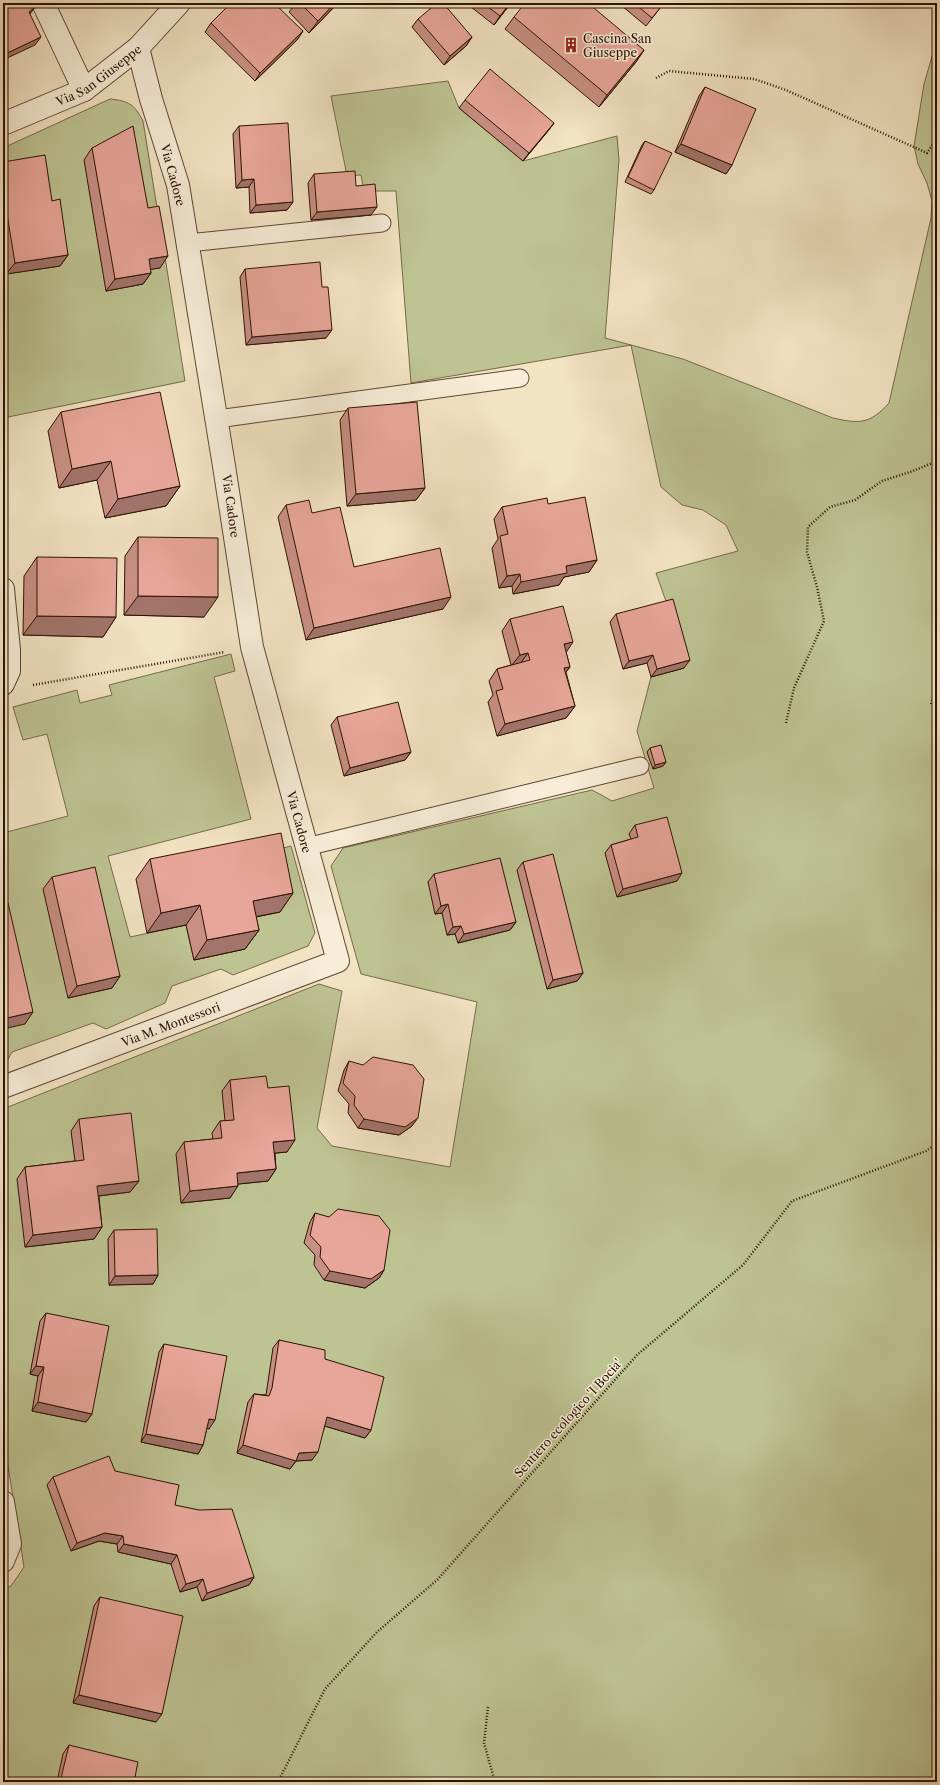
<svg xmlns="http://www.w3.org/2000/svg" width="940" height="1785" viewBox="0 0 940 1785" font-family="'Libre Caslon Text',serif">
<rect width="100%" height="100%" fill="#f2e3c3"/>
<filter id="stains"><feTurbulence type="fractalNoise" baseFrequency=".005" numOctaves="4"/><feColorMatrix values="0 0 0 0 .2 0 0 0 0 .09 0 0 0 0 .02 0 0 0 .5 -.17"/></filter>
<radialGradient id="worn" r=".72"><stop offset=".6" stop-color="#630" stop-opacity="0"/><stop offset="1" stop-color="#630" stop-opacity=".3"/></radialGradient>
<!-- green -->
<g fill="#bec392" stroke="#766a4a">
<path d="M937,39V1782H3V1590L11,1586L24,1567L3,1434V1109L319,984L342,991L317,1128L332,1146L450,1167L477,1002L361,974L331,866L343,848L592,790L612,801L654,788L637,731L651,677L684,668L668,607L656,573L738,551L726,525L703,510L682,505L661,487L631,345L411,383L396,191H364L361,175L347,176L331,96L448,81L459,108L523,161L617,136L619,160L605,338L683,359L833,418C860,424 870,424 889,403L931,218L932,201L927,183L918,164L914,146L924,84Z"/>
<path d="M110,99C129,101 134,104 143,121L185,381L3,418V148Z"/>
<polygon points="231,654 235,671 214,677 251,819 108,856 130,937 186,925 194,960 245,949 267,852 291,846 315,933 308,946 233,975 221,969 172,986 165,1003 106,1029 93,1023 12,1052 3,1068 3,833 68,816 47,734 23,740 13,707 77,690 80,703 112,695 109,685"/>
</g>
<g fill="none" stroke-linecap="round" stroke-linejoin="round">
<defs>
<g id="service">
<polyline points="188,243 382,223"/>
<polyline points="217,419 520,378"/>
<polyline points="306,847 640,766"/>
</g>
<g id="minor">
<polyline points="43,3 84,90"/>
<path id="s1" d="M3,124L84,90L138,48L179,3"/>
<polyline points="3,589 9,650 9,671 3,684"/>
<path id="s2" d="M3,1087L338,961L252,647L224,466L178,185L151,99L138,48"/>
<polyline points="3,1502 10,1544 3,1561"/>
</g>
</defs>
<!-- service casing -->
<use href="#service" stroke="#5e4632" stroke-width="19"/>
<!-- minor casing -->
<use href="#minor" stroke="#5e4632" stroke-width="24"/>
<!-- path -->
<g stroke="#2d1201" stroke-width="2.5" stroke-dasharray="1 2" stroke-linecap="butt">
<polyline points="656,78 669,71 754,79 786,90 927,153 935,141 937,114"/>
<polyline points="33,685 225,652"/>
<polyline points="931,704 937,686"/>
<polyline points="786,723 794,688 824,621 817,587 807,552 808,527 830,507 855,500 882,481 913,471 937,461"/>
<polyline points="488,1707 484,1743 495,1782"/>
<polyline points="278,1782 325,1689 377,1632 437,1580 637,1355 743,1265 792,1201 926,1151 937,1143"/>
</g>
<!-- service -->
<use href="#service" stroke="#f7edd8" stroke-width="17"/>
<!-- minor -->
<use href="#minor" stroke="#f7edd8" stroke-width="22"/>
</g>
<!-- wall -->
<g fill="#c88f84" stroke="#2d1201">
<polygon points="296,3 338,3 309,33 289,12"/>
<polygon points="466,3 511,3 494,25"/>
<polygon points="624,3 664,3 646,26 622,6"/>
<polygon points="514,17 644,50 636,62 599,107 505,29"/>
<polygon points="418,19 472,37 466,46 444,65 412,27"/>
<polygon points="211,23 303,31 297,40 255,81 205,32"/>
<polygon points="705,87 732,165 726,174 675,152 699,96"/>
<polygon points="465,100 554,123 548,131 523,161 459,108"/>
<polygon points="239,126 293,202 287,210 250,213 249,187 236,188 233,134"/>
<polygon points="645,141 654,190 651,194 625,182 642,145"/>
<polygon points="92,148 148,208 160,268 150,269 151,273 143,284 106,291 84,160"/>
<polygon points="3,162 52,201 68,255 60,266 6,274 3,252"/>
<polygon points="314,174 356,186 371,215 311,220 308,183"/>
<polygon points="245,269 326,338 246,345 240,277"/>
<polygon points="348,408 425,488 416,500 347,506 340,420"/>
<polygon points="61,412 180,486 166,506 105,518 97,480 59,488 48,431"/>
<polygon points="548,504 597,560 589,572 564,577 559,585 513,594 512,586 499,588 492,548 498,539 494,519 502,507"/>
<polygon points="286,505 312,513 354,567 443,609 306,640 278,517"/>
<polygon points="138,537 204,617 124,615 125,556"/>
<polygon points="37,557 116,617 103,637 23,635 24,576"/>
<polygon points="616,614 684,668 651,677 647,663 623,669 610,622"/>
<polygon points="510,619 566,652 570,667 566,672 575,706 566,718 497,736 488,702 493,695 489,681 497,669 511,665 502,631"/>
<polygon points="337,717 411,752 405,760 344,776 331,725"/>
<polygon points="650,748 666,762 663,766 653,769 647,752"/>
<polygon points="635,825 677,881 617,897 605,853 611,845 631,839 629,834"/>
<polygon points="150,859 293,893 280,912 256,917 259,930 245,949 194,960 186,925 147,933 136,879"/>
<polygon points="523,862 583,973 577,981 547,989 517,870"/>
<polygon points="434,874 516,922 510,930 458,943 455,934 447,935 442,913 435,914 428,882"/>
<polygon points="52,877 120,976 112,988 68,998 43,889"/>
<polygon points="349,1061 412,1126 399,1135 358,1128 348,1113 349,1104 338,1091 344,1070"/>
<polygon points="230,1080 268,1088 287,1152 275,1153 276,1169 268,1181 238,1184 230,1198 181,1203 176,1154 184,1142 213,1139 212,1133 220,1121 225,1121 222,1091"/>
<polygon points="79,1119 139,1181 130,1192 99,1196 102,1227 94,1239 25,1247 17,1179 25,1167 75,1161 71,1131"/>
<polygon points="315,1213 384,1270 379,1278 365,1288 324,1280 314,1265 315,1255 304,1243 310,1222"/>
<polygon points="114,1230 158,1275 153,1284 109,1285 108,1239"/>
<polygon points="46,1313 92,1414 86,1422 32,1411 38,1376 30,1374 40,1321"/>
<polygon points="279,1340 325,1359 371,1430 365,1438 325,1426 312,1460 296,1461 290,1469 237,1453 248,1402 254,1394 266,1395 273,1348"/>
<polygon points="164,1344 209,1429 207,1428 203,1445 198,1454 141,1442 159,1352"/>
<polygon points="115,1471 175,1505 254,1577 249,1585 202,1601 197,1587 180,1592 171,1564 118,1552 117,1544 99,1541 71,1551 47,1485 53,1477"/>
<polygon points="100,1597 156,1722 73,1703 94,1606"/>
<polygon points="69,1745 134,1782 57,1782 63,1754"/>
</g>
<!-- shaded-wall -->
<g fill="#a2746c" stroke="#2d1201">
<polygon points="335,3 338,3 309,33 318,21"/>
<polygon points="510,3 511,3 494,25 500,16"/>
<polygon points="36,6 30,14 23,20 29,12"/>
<polygon points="303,31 297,40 255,81 260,73"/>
<polygon points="41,37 35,45 3,60 3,55"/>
<polygon points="472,37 466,46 444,65 450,56"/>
<polygon points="644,50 636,62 599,107 607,95"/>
<polygon points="554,123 548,131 523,161 529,153"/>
<polygon points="681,144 732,165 726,174 675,152"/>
<polygon points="254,179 249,187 236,188 242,180"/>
<polygon points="293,202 287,210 250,213 256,205"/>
<polygon points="377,207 371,215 311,220 317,212"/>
<polygon points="7,214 3,221 3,215"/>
<polygon points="68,255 60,266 6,274 15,263"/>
<polygon points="168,256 160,268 140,271 149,259"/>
<polygon points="151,273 143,284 106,291 115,279"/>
<polygon points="332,330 326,338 246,345 252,337"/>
<polygon points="111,461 97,480 59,488 72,469"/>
<polygon points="180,486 166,506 105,518 118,499"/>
<polygon points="425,488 416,500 347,506 356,494"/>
<polygon points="597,560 589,572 564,577 559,585 513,594 521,582 566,566"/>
<polygon points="520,574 512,586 499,588 507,576"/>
<polygon points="138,596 218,597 204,617 124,615"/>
<polygon points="451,597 443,609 306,640 314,628"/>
<polygon points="37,616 116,617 103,637 23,635"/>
<polygon points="573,642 565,654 564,644"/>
<polygon points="528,653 520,664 511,666 520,655"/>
<polygon points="653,655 647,663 623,669 629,661"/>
<polygon points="690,660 684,668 651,677 657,669"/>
<polygon points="570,667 561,678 564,668"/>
<polygon points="575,706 566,718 497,736 505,724"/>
<polygon points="411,752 405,760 344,776 350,768"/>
<polygon points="666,762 663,766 653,769 655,765"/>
<polygon points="682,873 677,881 617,897 623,889"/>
<polygon points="293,893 280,912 239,920 253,901"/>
<polygon points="448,904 442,913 435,914 441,906"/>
<polygon points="200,905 186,925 147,933 161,913"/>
<polygon points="516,922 510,930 458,943 464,934"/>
<polygon points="461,926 455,934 447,935 453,927"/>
<polygon points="259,930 245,949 194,960 207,940"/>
<polygon points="583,973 577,981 547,989 553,980"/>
<polygon points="120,976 112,988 68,998 77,986"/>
<polygon points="33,1012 25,1024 3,1029 3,1019"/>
<polygon points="418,1118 412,1126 399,1135 358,1128 364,1119"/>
<polygon points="295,1140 287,1152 265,1154 273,1142"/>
<polygon points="276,1169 268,1181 229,1185 237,1173"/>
<polygon points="139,1181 130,1192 89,1197 97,1186"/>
<polygon points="238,1186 230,1198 181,1203 190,1191"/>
<polygon points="102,1227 94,1239 25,1247 33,1235"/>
<polygon points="384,1270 379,1278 365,1288 324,1280 330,1271"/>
<polygon points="158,1275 153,1284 109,1285 115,1276"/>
<polygon points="36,1366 44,1367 38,1376 30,1374"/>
<polygon points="38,1402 92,1414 86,1422 32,1411"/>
<polygon points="327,1417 371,1430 365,1438 321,1425"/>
<polygon points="209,1419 215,1420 209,1429 203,1427"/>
<polygon points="146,1434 203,1445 198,1454 141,1442"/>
<polygon points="243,1445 299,1453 318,1452 312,1460 295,1461 296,1461 290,1469 237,1453"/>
<polygon points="105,1533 123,1536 117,1544 99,1541 71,1551 77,1543"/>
<polygon points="124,1544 177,1555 171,1564 118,1552"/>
<polygon points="254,1577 249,1585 202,1601 207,1593"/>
<polygon points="203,1579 197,1587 180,1592 186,1584"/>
<polygon points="79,1695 162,1714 156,1722 73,1703"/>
</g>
<!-- building -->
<g fill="#e8a69a" stroke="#2d1201">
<polygon points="3,3 35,3 36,6 29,12 41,37 3,55"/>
<polygon points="231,3 274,3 303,31 260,73 211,23"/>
<polygon points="300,3 335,3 318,21"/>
<polygon points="437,3 443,3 472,37 450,56 418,19"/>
<polygon points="483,3 510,3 500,16"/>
<polygon points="525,3 588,3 644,50 607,95 514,17"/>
<polygon points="634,3 664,3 652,18"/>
<polygon points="490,69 554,123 529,153 465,100"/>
<polygon points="705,87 756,109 732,165 681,144"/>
<polygon points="288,123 293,202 256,205 254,179 242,180 239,126"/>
<polygon points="133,126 148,208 159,206 168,256 149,259 151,273 115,279 92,148"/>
<polygon points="645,141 672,153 654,190 628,177"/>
<polygon points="45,155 52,201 60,199 68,255 15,263 7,214 3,215 3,162"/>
<polygon points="355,171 356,186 375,184 377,207 317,212 314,174"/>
<polygon points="320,262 322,287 328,287 332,330 252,337 245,269"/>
<polygon points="160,392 180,486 118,499 111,461 72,469 61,412"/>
<polygon points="417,402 425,488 356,494 348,408"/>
<polygon points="585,497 597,560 566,566 567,573 521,582 520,574 507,576 500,536 508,534 502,507 547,498 548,504"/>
<polygon points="309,500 312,513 340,507 354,567 440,548 451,597 314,628 286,505"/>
<polygon points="138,537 218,538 218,597 138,596"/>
<polygon points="37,557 117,558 116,617 37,616"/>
<polygon points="673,599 690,660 657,669 653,655 629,661 616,614"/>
<polygon points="563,606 573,642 564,644 570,667 564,668 575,706 505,724 496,691 503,689 497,669 530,660 528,653 520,655 510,619"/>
<polygon points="398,702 411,752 350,768 337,717"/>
<polygon points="661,745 666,762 655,765 650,748"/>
<polygon points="667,817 682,873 623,889 611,845 638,837 635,825"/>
<polygon points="281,833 293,893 253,901 259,930 207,940 200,905 161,913 150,859"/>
<polygon points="553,854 583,973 553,980 523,862"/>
<polygon points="500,858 516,922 464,934 461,926 453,927 448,904 441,906 434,874"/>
<polygon points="95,867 120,976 77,986 52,877"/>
<polygon points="8,903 33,1012 3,1019 3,904"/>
<polygon points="373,1057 413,1065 424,1079 418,1118 405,1127 364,1119 354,1105 355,1096 343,1083 349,1061 363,1065"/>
<polygon points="266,1076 268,1088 289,1086 295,1140 273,1142 276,1169 237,1173 238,1186 190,1191 184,1142 222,1138 220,1121 234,1120 230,1080"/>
<polygon points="131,1113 139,1181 97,1186 102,1227 33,1235 25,1167 84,1160 79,1119"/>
<polygon points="338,1209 379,1216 390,1230 384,1270 371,1279 330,1271 320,1257 321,1247 310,1235 315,1213 329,1217"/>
<polygon points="157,1229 158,1275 115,1276 114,1230"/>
<polygon points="46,1313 109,1326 92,1414 38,1402 44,1367 36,1366"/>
<polygon points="279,1340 325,1350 325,1359 384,1377 371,1430 327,1417 318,1452 299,1453 296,1461 243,1445 254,1394 269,1396 272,1388"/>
<polygon points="164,1344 227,1356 215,1420 209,1419 203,1445 146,1434"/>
<polygon points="109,1456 115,1471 179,1485 175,1505 199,1510 232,1509 254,1577 207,1593 203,1579 186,1584 177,1555 124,1544 123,1536 105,1533 77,1543 53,1477"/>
<polygon points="100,1597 183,1616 162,1714 79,1695"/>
<polygon points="69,1745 138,1762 134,1782 60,1782"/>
</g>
<!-- icons -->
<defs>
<symbol id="building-bare" viewBox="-9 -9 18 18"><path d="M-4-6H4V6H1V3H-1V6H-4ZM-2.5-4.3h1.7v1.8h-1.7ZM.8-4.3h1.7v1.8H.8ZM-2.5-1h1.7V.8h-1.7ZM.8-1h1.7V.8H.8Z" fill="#8f2418" stroke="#f7edd8" stroke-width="2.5" paint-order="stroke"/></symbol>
</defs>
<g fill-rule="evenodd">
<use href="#building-bare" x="560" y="34" width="22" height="22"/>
</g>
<g text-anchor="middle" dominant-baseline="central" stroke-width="3" stroke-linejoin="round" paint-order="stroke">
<!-- poi labels -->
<g font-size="12" fill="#2d1201" stroke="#f7edd8" text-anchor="start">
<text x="583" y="38">Cascina San<tspan x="583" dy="14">Giuseppe</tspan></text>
</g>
<!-- street labels -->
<g font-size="12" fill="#2d1201" stroke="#f7edd8">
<text stroke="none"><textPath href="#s1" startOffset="108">Via San Giuseppe</textPath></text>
<text transform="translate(173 175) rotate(75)">Via Cadore</text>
<text transform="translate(231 506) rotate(82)">Via Cadore</text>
<text transform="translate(299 822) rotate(75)">Via Cadore</text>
<text stroke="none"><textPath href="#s2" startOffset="179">Via M. Montessori</textPath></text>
<text transform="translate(568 1418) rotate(-48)">Sentiero ecologico 'I Bocia'</text>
</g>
</g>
<!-- margin -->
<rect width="940" height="1785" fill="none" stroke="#f2e3c3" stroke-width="16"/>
<rect x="4" y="4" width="932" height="1777" fill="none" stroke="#2d1201" stroke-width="2"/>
<rect x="8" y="8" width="924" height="1769" fill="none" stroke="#2d1201"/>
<rect width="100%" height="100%" filter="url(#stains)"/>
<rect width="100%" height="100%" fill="url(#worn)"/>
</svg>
